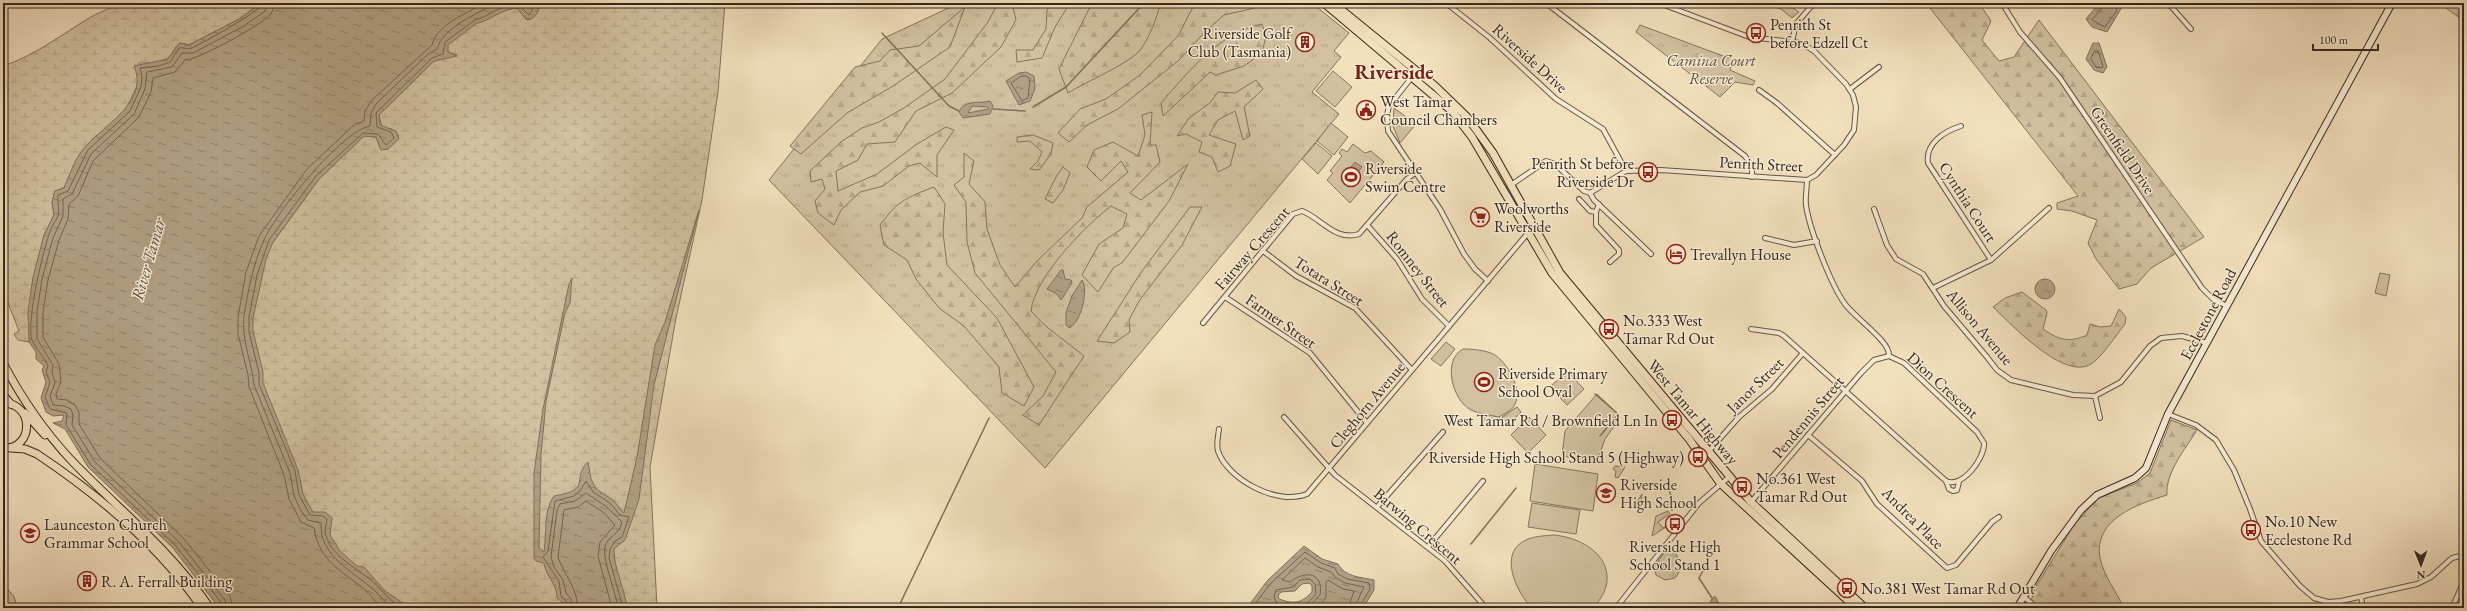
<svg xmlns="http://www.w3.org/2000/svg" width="2467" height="611" viewBox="0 0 2467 611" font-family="'EB Garamond',serif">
<defs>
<pattern id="grass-tufts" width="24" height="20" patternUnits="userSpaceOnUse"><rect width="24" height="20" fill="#d2c0a1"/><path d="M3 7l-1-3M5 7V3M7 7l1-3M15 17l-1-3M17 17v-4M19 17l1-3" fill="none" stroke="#b5a58a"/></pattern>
<pattern id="forest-firs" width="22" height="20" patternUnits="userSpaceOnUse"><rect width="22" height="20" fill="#d2c0a1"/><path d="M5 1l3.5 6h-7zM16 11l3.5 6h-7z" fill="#b5a58a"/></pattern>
<pattern id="wetland-marsh" width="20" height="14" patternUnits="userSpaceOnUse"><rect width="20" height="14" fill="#d2c0a1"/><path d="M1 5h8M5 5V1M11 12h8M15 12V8" fill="none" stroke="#b5a58a"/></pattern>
<pattern id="garden-furrows" width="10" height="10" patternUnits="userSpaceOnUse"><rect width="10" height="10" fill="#d2c0a1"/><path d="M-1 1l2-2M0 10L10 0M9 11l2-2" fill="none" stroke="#b5a58a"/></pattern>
<pattern id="water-ripples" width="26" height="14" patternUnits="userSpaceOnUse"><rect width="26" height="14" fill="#b2a085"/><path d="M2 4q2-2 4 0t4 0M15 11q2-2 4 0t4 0" fill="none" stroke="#92826c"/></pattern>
</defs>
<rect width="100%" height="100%" fill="#f2dfbc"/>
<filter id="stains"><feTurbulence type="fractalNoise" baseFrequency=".005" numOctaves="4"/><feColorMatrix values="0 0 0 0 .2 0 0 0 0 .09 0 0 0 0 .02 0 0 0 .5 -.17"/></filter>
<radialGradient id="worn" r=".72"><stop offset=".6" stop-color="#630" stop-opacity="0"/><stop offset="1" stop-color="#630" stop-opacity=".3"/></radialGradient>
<!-- grass -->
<g fill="url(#grass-tufts)" stroke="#84745e">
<polygon points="959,3 1312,3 1349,33 1334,51 1341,57 1312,92 1339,114 1045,468 769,180 882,39"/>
<polygon points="1761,3 1785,3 1799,12 1792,18 1781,9"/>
<polygon points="1640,25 1734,60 1730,70 1755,81 1753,85 1735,82 1720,97 1636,32"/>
<polygon points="1394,108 1416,124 1400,143 1393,126"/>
<polygon points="1517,407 1521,412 1512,421 1506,422 1502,417"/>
<polygon points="1481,412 1499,417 1497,424 1483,420"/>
<polygon points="1615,466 1625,467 1618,478 1615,477 1616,471 1613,469"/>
<polygon points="1642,494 1640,511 1634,507"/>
<path d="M1669,546H1672C1677,557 1685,567 1675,578L1665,580L1656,575L1654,567Z"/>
</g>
<!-- forest -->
<g fill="url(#forest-firs)" stroke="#84745e">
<polygon points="998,3 1012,3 1016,20 1001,47 952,93 916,111 895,142 867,144 858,160 836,171 838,191 877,174 917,144 946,127 954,130 937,155 937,177 920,163 909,166 883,186 860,192 841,210 834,225 818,213 815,201 825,189 822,179 811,182 810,171 842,141 862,128 879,122 904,108 945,79 988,22"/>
<polygon points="1052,3 1070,3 1055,27 1042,58 1017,62 1016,50 1033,50 1046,29 1047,10"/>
<path d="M1095,3H1161C1156,18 1151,35 1141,49C1131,63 1085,82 1068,93L1059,69L1089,9Z"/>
<polygon points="1195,3 1259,3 1255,8 1224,15 1204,33 1178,61 1118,109 1087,125 1069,142 1058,133 1080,109 1106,99 1140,75 1178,36"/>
<polygon points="1926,3 1979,3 1991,21 1982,40 1999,61 2014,57 2039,20 2204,237 2151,268 2137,284 2119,289 2096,259 2088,243 2097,220 2072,211 2057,209 2057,203 2078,196"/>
<polygon points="2439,3 2464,3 2464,21"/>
<polygon points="965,7 950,47 893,86 847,113 801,154 790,146 855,67 880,61 890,50 919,46"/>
<path d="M1262,24L1266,36L1262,53L1244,66L1216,75L1210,72L1163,116L1161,103C1189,71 1219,33 1262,24Z"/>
<polygon points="1256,80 1263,89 1244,107 1250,136 1243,140 1235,111 1218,120 1209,135 1236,144 1230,166 1218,172 1212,157 1199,152 1202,142 1186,134 1177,136 1189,118 1210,103 1218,92 1235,93"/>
<path d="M1152,112L1150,145H1156L1160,162L1130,193L1141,200L1188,164L1169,201L1122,263L1114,267L1098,292L1082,275L1099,244L1123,228L1127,214L1111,206C1084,227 1035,277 1031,311C1046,329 1066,341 1084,356L1039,425L1023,415L1043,396L1056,372L975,273L967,242L966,202L954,185L964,177V153L974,161L969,184L985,202L987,229L1000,265L1015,287L1038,260L1082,218L1087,207L1128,172L1121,161L1101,181L1087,167L1094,150L1113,142L1138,156L1145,135L1142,115Z"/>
<polygon points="1033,135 1053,143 1051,154 1039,170 1030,169 1038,161 1042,152 1030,141 1017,142 1017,137"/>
<polygon points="1063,167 1070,173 1063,190 1053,203 1045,199 1057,175"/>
<path d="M934,187L945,204L943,233L947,265L997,318L1034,387L1024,406L1002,393L999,367L964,326L939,308L916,279L907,260L884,245L880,225C898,201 905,198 934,187Z"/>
<polygon points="1190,207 1202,207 1182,245 1139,301 1129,320 1130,332 1114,343 1097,341 1142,271"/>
<path d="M2022,292L2046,310L2047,313L2043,329C2059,340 2069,343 2087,335L2090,324L2100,327L2111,326L2119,309L2126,317L2125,324C2117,334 2102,357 2091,364C2064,381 2011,324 1993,307L2005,298Z"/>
<path d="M2171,420L2197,430C2186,448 2165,473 2167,495C2138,504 2093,519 2100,558C2103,574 2117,593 2124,608H2029L2035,588L2074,525L2098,498L2137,483L2150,473Z"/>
</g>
<!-- wetland -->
<g fill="url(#wetland-marsh)" stroke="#84745e">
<path d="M122,3H261L239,19L189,45L180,43C174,47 173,53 168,58C162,64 147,63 139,63L137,86L126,109L81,153L64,188L55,191L52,202L54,215L44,235L34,277L29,342L18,340L14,334L19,331L3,290V66C34,56 61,35 89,18C99,12 111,8 122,3Z"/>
<path d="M540,3H725L718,92L702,200L676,318L650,467L657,608H396L263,502L227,306L319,179L364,136L376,137L380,148L388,149L399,136L392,129L382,127L379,115L434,61L457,55L448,52L447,45C465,28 492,10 517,8L525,18L534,17Z"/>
</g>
<!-- garden -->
<g fill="url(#garden-furrows)" stroke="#84745e">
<polygon points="1668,486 1675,507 1672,511 1667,503 1672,501"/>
<polygon points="1668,511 1670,514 1658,522 1663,528 1675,520 1674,515 1677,520 1652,536 1656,516"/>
</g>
<!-- pitch -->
<g fill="#d2c0a1" stroke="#84745e">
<polygon points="1333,71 1352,87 1335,107 1316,91"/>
<polygon points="1331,123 1348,137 1334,155 1317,141"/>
<polygon points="1316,143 1332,156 1318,174 1302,159"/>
<polygon points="1353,144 1365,153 1371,151 1384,162 1350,203 1327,180 1333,173 1330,171 1342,156 1339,153 1342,149 1347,152"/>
<polygon points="2380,273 2390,275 2386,296 2375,293"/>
<polygon points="1446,342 1455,349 1441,366 1431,359"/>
<path d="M1463,349C1472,349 1485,350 1493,354C1507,361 1524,391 1514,406C1511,411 1504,414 1499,417C1490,415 1479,414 1471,410C1452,400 1442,360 1463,349Z"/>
<polygon points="1567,371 1584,389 1567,405 1550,387"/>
<polygon points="1597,394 1619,415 1618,421 1605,439 1597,461 1562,456 1565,431"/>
<polygon points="1529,417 1546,435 1528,453 1511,435"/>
<polygon points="1535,464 1598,474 1593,511 1530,501"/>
<polygon points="1532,503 1580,510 1576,534 1528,527"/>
<path d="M1553,535C1594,538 1627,572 1593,608H1532C1517,593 1497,553 1526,540C1534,536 1544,536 1553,535Z"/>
<polygon points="3,583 14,597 18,608 3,608"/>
</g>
<!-- water -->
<g fill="url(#water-ripples)" stroke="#80705b" fill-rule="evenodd">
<path d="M261,3H540C539,11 536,19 527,20L517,8C501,9 486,23 477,23L448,45V52L457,56L434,61L379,115L380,125L396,131L399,139L388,149L381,150L376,137L364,136L319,179L273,242L266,259L253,318V331L263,372V383L298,470L303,494L313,512H325L332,518L330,535L340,551L357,566L364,567L385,591L410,608H219L173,548L88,467L65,429L53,423L62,421L64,415L53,416L46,412L41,398L46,382L42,370L44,366L36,359V352L29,342L28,311L33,277L44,235L54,215L52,202L55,191L64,188C69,176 74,162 81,152C100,126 150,104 134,66L168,59L180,43L189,45L239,19Z"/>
<polygon points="2099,3 2117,3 2122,7 2107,32 2092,27 2086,19"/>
<polygon points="2093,43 2099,43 2107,67 2103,73 2094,70 2086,59"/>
<polygon points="1026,72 1034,76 1035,89 1030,101 1019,105 1006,81 1019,73"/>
<path d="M990,101L993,106L990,114L963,118L959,112C964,99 979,104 990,101ZM972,106L987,107L989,109L968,113Z"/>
<polygon points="1355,162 1362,167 1348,185 1341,179"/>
<path d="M699,210L654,385L639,499L625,540L614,549C613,566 625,589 627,608H561L562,602L557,598C557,582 546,578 544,563L536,561L534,558V473L543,409L569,284L572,278L570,303L565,313L546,401L541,455L539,548L544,552C547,535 543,510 554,496C594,489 570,480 588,462L591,479L596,489L613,500L624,513L637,457L655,345L665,322Z"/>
<polygon points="1061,270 1063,270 1065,279 1071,280 1072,283 1061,300 1057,294 1047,289"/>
<circle cx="2045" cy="289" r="10"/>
<path d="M1082,280C1089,290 1081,323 1069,328L1066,325V312L1072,296Z"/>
<path d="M1304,546L1322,559L1338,564C1345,577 1360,577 1374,580V590L1363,608H1247L1267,581ZM1309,583L1312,586V592C1301,604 1293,604 1279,599L1278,596L1281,592L1295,591L1302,584Z"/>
<polygon points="1715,596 1719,604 1736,608 1701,608 1705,604 1708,607 1710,606 1711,600"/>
</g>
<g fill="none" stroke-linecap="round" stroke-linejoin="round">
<!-- shore -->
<g stroke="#746450" stroke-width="1">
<polyline points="2103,3 2101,9 2092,20 2105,27 2117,10 2115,3"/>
<polygon points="2095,51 2098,51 2103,66 2101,68 2096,67 2091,59"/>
<polygon points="1026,76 1030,79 1028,98 1022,101 1011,83 1020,77"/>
<path d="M1300,580L1310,579L1315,584L1316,594C1306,608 1290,611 1276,602L1274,597L1276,590L1293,587Z"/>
<path d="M222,608L221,602L175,545L91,465L66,425L67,413L50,409L45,397L50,382L46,372L48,366C45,358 36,349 32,340C26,322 43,249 51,229C52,225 56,221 58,216C60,209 57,202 58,195L68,191L88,150L130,111L141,87L142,77L140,68L159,66L170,62L179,48C183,47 187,50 192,48C202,43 262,11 263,3"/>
<polyline points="227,608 225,600 179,542 95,462 72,425 73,415 71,409 64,406 53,405 50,396 55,383 52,372 53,365 37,339 37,312 42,279 53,238 63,216 63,199 72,194 91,154 134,114 145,89 147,72 172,67 182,53 193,53 244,26 265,11 268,3"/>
<path d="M233,608L230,596L184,539L100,458L79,424V412L75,405L67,400L57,399L56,394L61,382L59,364L43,337V312L48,280L59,240L68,219L69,204L78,196L93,161L139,117L151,92L153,78L175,72L185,60C198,60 261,25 270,15C273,11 274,7 274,3"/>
<path d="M382,608C376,603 371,595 365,590C343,571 319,562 314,528L301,522L289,499L284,475L249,387L248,375L238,334V317L246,272L259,236L307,169L354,125L364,121L365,111L372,100L432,45C438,23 467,14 484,3"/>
<path d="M392,608C383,601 377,591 368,585C347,568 320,554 321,523L308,520L301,511L294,496L290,473L254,385C252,363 241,339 244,316C248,291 253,264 264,240C276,212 342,131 370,126L371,113L376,104L428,54L437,49C443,27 478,13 497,3"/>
<path d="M402,608C387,599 384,591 372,581C357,568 328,555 325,531C325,527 327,523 327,519L323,516L310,515L299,495L295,471L259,384V373L249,332V317L257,275L269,240L316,176L363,133L378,134L386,145L394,138L391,132L377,127L376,113L432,58L443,54L445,42L475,20C490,16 501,4 518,4L529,15L536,3"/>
<polyline points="565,608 566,601 561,596 559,581 543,557 548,551 555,501 574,496 580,491 586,481 593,492 610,503 620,515 629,517 622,537 615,541 610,549 609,558 623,608"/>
<path d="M571,608V599L566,593L563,580L554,567L551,557L557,510L560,504L575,501L586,493L607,507L622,522C619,536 607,536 605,547C602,560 616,592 618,608"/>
<path d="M577,608C579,590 563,573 558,557L564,510L578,507L586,501L603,512L615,525L600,542L598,556L612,608"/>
<polyline points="1252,608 1270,584 1305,552 1321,563 1335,568 1338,574 1347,579 1369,583 1370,589 1359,608"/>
<path d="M1308,608L1320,595C1324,572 1305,570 1290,582L1282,580L1305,558L1318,567L1331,572L1336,578L1345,583L1364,587L1354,608"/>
<polyline points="1318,608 1326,597 1326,582 1328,580 1343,589 1354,591 1348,608"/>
</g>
<!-- stream -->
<g stroke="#80705b" stroke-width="1.5">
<polyline points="882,33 949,106 959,111"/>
<polyline points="1033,107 1066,87 1144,3"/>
<polyline points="993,109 1025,111"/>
<polyline points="1595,394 1618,414 1600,436"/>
<polyline points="1471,544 1516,488"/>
<polyline points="1705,567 1699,578 1712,598"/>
<polyline points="898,608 989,418"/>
</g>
<defs>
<g id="minor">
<polyline points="1446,3 1490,38 1556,99 1603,129 1626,171 1590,193 1584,191 1555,164 1546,161 1511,185"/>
<polyline points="1546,3 1745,156 1752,166 1752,177"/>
<polyline points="2002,3 2020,32 2060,78 2202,288 2213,299 2227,306"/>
<polyline points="2168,3 2191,29"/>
<polyline points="1792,41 1796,24 1814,3"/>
<polyline points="1412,77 1389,106 1387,115 1388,131 1440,209 1464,254 1475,269 1488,281"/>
<polyline points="1850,89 1879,67"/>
<polyline points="1759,90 1777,103 1835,155"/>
<path d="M1961,126C1945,131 1925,143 1928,163L1991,260"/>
<polyline points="1626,171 1661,170 1807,180 1816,175 1844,145 1854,130 1856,107 1853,95 1846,84 1814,51 1801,43 1749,37 1659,3"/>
<polyline points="1590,193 1594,200 1651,254"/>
<polyline points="1579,199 1590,211 1596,212"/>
<polyline points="1599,204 1596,212 1596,225 1619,250 1619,254 1610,262"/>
<polyline points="1874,209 1887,245 1896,259 1923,274 1944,306 1987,357 1997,370 2011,380 2073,395 2095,396 2121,382 2150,346 2161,338 2182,336 2207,343"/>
<polyline points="1368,226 1397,259 1422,299 1449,326"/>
<polyline points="1765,238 1794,245 1817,241"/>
<polyline points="1263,251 1296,276 1355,308 1412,370"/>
<polyline points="1933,288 1991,260 2049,208"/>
<polyline points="1225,297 1310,353 1367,423"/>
<path d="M1203,323L1293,214L1302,211C1321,218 1336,242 1359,234L1407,179L1415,173"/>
<path d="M1751,329L1779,333L1784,336L1946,481C1962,489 1985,458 1984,443L1977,432L1904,363L1889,356C1891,342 1854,317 1845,304C1831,285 1809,228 1806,205C1805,197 1807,188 1807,180"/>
<polyline points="2095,396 2100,418"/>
<polyline points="2168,414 2196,425 2216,440 2234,470 2250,509 2261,541 2300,586 2314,598 2328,602 2341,601 2417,584 2431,577 2452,558 2464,555"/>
<polyline points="1284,417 1335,475 1445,561 1486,608"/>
<path d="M1219,429C1218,437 1216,444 1218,451C1228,480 1278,506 1307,494L1528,233"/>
<polyline points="1808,435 1862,481 1877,504 1947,568 1956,565 1992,522 1999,517"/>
<polyline points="1708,452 1739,417 1772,389 1803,353"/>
<polyline points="1946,481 1949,489 1953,491 1957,490 1959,482"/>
<polyline points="1751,502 1861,373 1874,360 1889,356"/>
<polyline points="1377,507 1443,432"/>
<polyline points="1428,547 1483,481"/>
<polyline points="2024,597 2037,608"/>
<polyline points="2361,597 2363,608"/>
<polyline points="1616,608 1699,503 1729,477"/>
<polyline points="2452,608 2464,581"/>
</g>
<polyline id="secondary" points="2017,608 2051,551 2081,510 2097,495 2135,478 2146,468 2168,414 2392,3"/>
<g id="trunk">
<polyline points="1324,3 1452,111 1472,137 1552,273 1689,439 1720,483 1856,608"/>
<polyline points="1333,3 1435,86 1467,117 1493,153 1560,273 1751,502 1865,608"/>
<path d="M3,363C21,397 45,432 71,460C120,511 170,549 210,608"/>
<polyline points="3,395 11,404"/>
<path d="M3,403C35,403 34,450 3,448"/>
<polyline points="25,413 45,435"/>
<path d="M11,448L25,449L37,454C100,496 159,545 202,608"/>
</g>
</defs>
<!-- minor casing -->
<use href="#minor" stroke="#655543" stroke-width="6"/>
<!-- secondary casing -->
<use href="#secondary" stroke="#36271b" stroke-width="8"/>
<!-- trunk casing -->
<use href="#trunk" stroke="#36271b" stroke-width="9"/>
<!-- minor -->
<use href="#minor" stroke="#f7ead3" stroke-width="4"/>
<!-- secondary -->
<use href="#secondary" stroke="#f7ead3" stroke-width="6"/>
<!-- trunk -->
<use href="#trunk" stroke="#f2dfbc" stroke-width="7"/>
</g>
<!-- icons -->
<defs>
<symbol id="bus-ring" viewBox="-11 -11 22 22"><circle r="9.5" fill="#f7ead3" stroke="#8f2418" stroke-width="1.5"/><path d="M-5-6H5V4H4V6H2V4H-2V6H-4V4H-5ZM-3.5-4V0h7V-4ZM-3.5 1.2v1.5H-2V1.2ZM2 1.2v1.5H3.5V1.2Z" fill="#8f2418"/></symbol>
<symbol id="building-ring" viewBox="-11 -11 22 22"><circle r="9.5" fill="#f7ead3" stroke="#8f2418" stroke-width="1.5"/><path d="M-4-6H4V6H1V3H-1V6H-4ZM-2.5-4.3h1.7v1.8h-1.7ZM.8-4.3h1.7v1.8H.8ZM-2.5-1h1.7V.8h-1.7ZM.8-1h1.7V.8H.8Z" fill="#8f2418"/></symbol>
<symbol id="civic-ring" viewBox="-11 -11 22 22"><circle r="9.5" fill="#f7ead3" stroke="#8f2418" stroke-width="1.5"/><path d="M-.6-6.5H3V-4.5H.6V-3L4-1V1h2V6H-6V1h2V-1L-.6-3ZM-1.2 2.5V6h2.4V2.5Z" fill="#8f2418"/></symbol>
<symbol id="stadium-ring" viewBox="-11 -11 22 22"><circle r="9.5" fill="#f7ead3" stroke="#8f2418" stroke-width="1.5"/><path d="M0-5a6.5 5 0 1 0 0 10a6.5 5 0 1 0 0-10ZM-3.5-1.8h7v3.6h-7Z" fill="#8f2418"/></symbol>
<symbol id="supermarket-ring" viewBox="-11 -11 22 22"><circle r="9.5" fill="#f7ead3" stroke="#8f2418" stroke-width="1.5"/><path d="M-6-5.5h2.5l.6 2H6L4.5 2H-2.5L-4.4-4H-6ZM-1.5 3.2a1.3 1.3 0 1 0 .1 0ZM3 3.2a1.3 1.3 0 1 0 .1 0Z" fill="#8f2418"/></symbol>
<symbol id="hotel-ring" viewBox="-11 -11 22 22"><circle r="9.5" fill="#f7ead3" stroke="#8f2418" stroke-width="1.5"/><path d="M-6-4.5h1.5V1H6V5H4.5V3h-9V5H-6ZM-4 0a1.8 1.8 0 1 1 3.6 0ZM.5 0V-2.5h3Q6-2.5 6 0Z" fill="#8f2418"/></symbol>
<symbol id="school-ring" viewBox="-11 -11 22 22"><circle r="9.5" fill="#f7ead3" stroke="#8f2418" stroke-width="1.5"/><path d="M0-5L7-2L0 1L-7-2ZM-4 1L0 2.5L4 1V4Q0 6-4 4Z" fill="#8f2418"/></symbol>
</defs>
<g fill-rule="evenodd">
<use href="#bus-ring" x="1745" y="22" width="22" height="22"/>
<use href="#building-ring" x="1294" y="31" width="22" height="22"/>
<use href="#civic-ring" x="1355" y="99" width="22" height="22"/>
<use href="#bus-ring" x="1637" y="161" width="22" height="22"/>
<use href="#stadium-ring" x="1340" y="166" width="22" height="22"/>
<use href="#supermarket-ring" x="1469" y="206" width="22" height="22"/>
<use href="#hotel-ring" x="1665" y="243" width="22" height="22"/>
<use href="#bus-ring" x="1598" y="318" width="22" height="22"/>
<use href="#stadium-ring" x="1473" y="371" width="22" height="22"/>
<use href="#bus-ring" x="1661" y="409" width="22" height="22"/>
<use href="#bus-ring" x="1687" y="446" width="22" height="22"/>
<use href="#bus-ring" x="1731" y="476" width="22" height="22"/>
<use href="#school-ring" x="1595" y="482" width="22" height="22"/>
<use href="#bus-ring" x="1664" y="513" width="22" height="22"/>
<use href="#bus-ring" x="2240" y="519" width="22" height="22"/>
<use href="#school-ring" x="19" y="522" width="22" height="22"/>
<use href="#building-ring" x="76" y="570" width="22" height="22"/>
<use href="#bus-ring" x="1836" y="577" width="22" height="22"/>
</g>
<g text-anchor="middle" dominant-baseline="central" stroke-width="3" stroke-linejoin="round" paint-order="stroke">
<!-- poi labels -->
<g font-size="16" fill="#36271b" stroke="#f7ead3" text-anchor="start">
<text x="1770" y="24">Penrith St<tspan x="1770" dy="18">before Edzell Ct</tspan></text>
<text x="1291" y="33" text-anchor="end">Riverside Golf<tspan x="1291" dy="18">Club (Tasmania)</tspan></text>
<text x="1380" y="101">West Tamar<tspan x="1380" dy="18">Council Chambers</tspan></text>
<text x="1634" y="163" text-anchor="end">Penrith St before<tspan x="1634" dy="18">Riverside Dr</tspan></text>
<text x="1365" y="168">Riverside<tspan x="1365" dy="18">Swim Centre</tspan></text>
<text x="1494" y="208">Woolworths<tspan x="1494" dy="18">Riverside</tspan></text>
<text x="1690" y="254">Trevallyn House</text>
<text x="1623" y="320">No.333 West<tspan x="1623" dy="18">Tamar Rd Out</tspan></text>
<text x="1498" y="373">Riverside Primary<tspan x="1498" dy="18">School Oval</tspan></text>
<text x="1658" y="420" text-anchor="end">West Tamar Rd / Brownfield Ln In</text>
<text x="1684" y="457" text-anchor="end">Riverside High School Stand 5 (Highway)</text>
<text x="1756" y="478">No.361 West<tspan x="1756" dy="18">Tamar Rd Out</tspan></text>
<text x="1620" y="484">Riverside<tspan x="1620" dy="18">High School</tspan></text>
<text x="2265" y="521">No.10 New<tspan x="2265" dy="18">Ecclestone Rd</tspan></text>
<text x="44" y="524">Launceston Church<tspan x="44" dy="18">Grammar School</tspan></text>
<text x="1675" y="546" text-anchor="middle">Riverside High<tspan x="1675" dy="18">School Stand 1</tspan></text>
<text x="101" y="581">R. A. Ferrall Building</text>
<text x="1861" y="588">No.381 West Tamar Rd Out</text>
</g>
<!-- street labels -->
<g font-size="16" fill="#36271b" stroke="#f7ead3">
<text transform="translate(1530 58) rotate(42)">Riverside Drive</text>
<text transform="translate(2123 150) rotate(56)">Greenfield Drive</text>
<text transform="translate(1761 164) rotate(3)">Penrith Street</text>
<text transform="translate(1968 202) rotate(57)">Cynthia Court</text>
<text transform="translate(1252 248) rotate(-49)">Fairway Crescent</text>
<text transform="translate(1418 269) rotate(52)">Romney Street</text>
<text transform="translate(1329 281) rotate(32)">Totara Street</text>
<text transform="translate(2208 314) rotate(-62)">Ecclestone Road</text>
<text transform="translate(1281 321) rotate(35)">Farmer Street</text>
<text transform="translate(1980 327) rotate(50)">Allison Avenue</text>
<text transform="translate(1755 385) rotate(-44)">Janor Street</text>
<text transform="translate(1943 385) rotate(42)">Dion Crescent</text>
<text transform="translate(1367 405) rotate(-50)">Cleghorn Avenue</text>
<text transform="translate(1693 412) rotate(50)">West Tamar Highway</text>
<text transform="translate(1808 417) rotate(-50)">Pendennis Street</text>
<text transform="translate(1913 518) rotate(45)">Andrea Place</text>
<text transform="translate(1418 526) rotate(40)">Barwing Crescent</text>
</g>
<!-- park labels -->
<g font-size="16" font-style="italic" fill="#5d4d3c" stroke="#f7ead3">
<text x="1711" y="60">Camina Court<tspan x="1711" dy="18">Reserve</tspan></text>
</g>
<!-- water labels -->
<g font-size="17" font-style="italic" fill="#5b4b3b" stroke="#f7ead3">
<text transform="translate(148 259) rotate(-74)">River Tamar</text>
</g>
<!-- district labels -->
<g font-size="20" font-weight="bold" fill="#7a1f14" stroke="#f7ead3">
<text x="1394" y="72">Riverside</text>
</g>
</g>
<!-- margin -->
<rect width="2467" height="611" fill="none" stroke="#f2dfbc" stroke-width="16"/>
<rect x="4" y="4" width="2459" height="603" fill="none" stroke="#36271b" stroke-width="2"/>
<rect x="8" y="8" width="2451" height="595" fill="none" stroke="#36271b"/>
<!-- north arrow -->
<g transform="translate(2421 565) rotate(179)" stroke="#f7ead3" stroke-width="3" paint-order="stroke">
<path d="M0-3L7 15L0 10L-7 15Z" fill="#36271b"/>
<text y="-6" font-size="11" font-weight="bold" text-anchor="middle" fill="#36271b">N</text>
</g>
<!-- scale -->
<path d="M2313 44v6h65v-6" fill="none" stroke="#36271b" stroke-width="2"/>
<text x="2319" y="44" font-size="12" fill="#36271b" stroke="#f7ead3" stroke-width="3" paint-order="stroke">100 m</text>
<rect width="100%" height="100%" filter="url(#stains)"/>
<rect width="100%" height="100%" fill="url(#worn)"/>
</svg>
